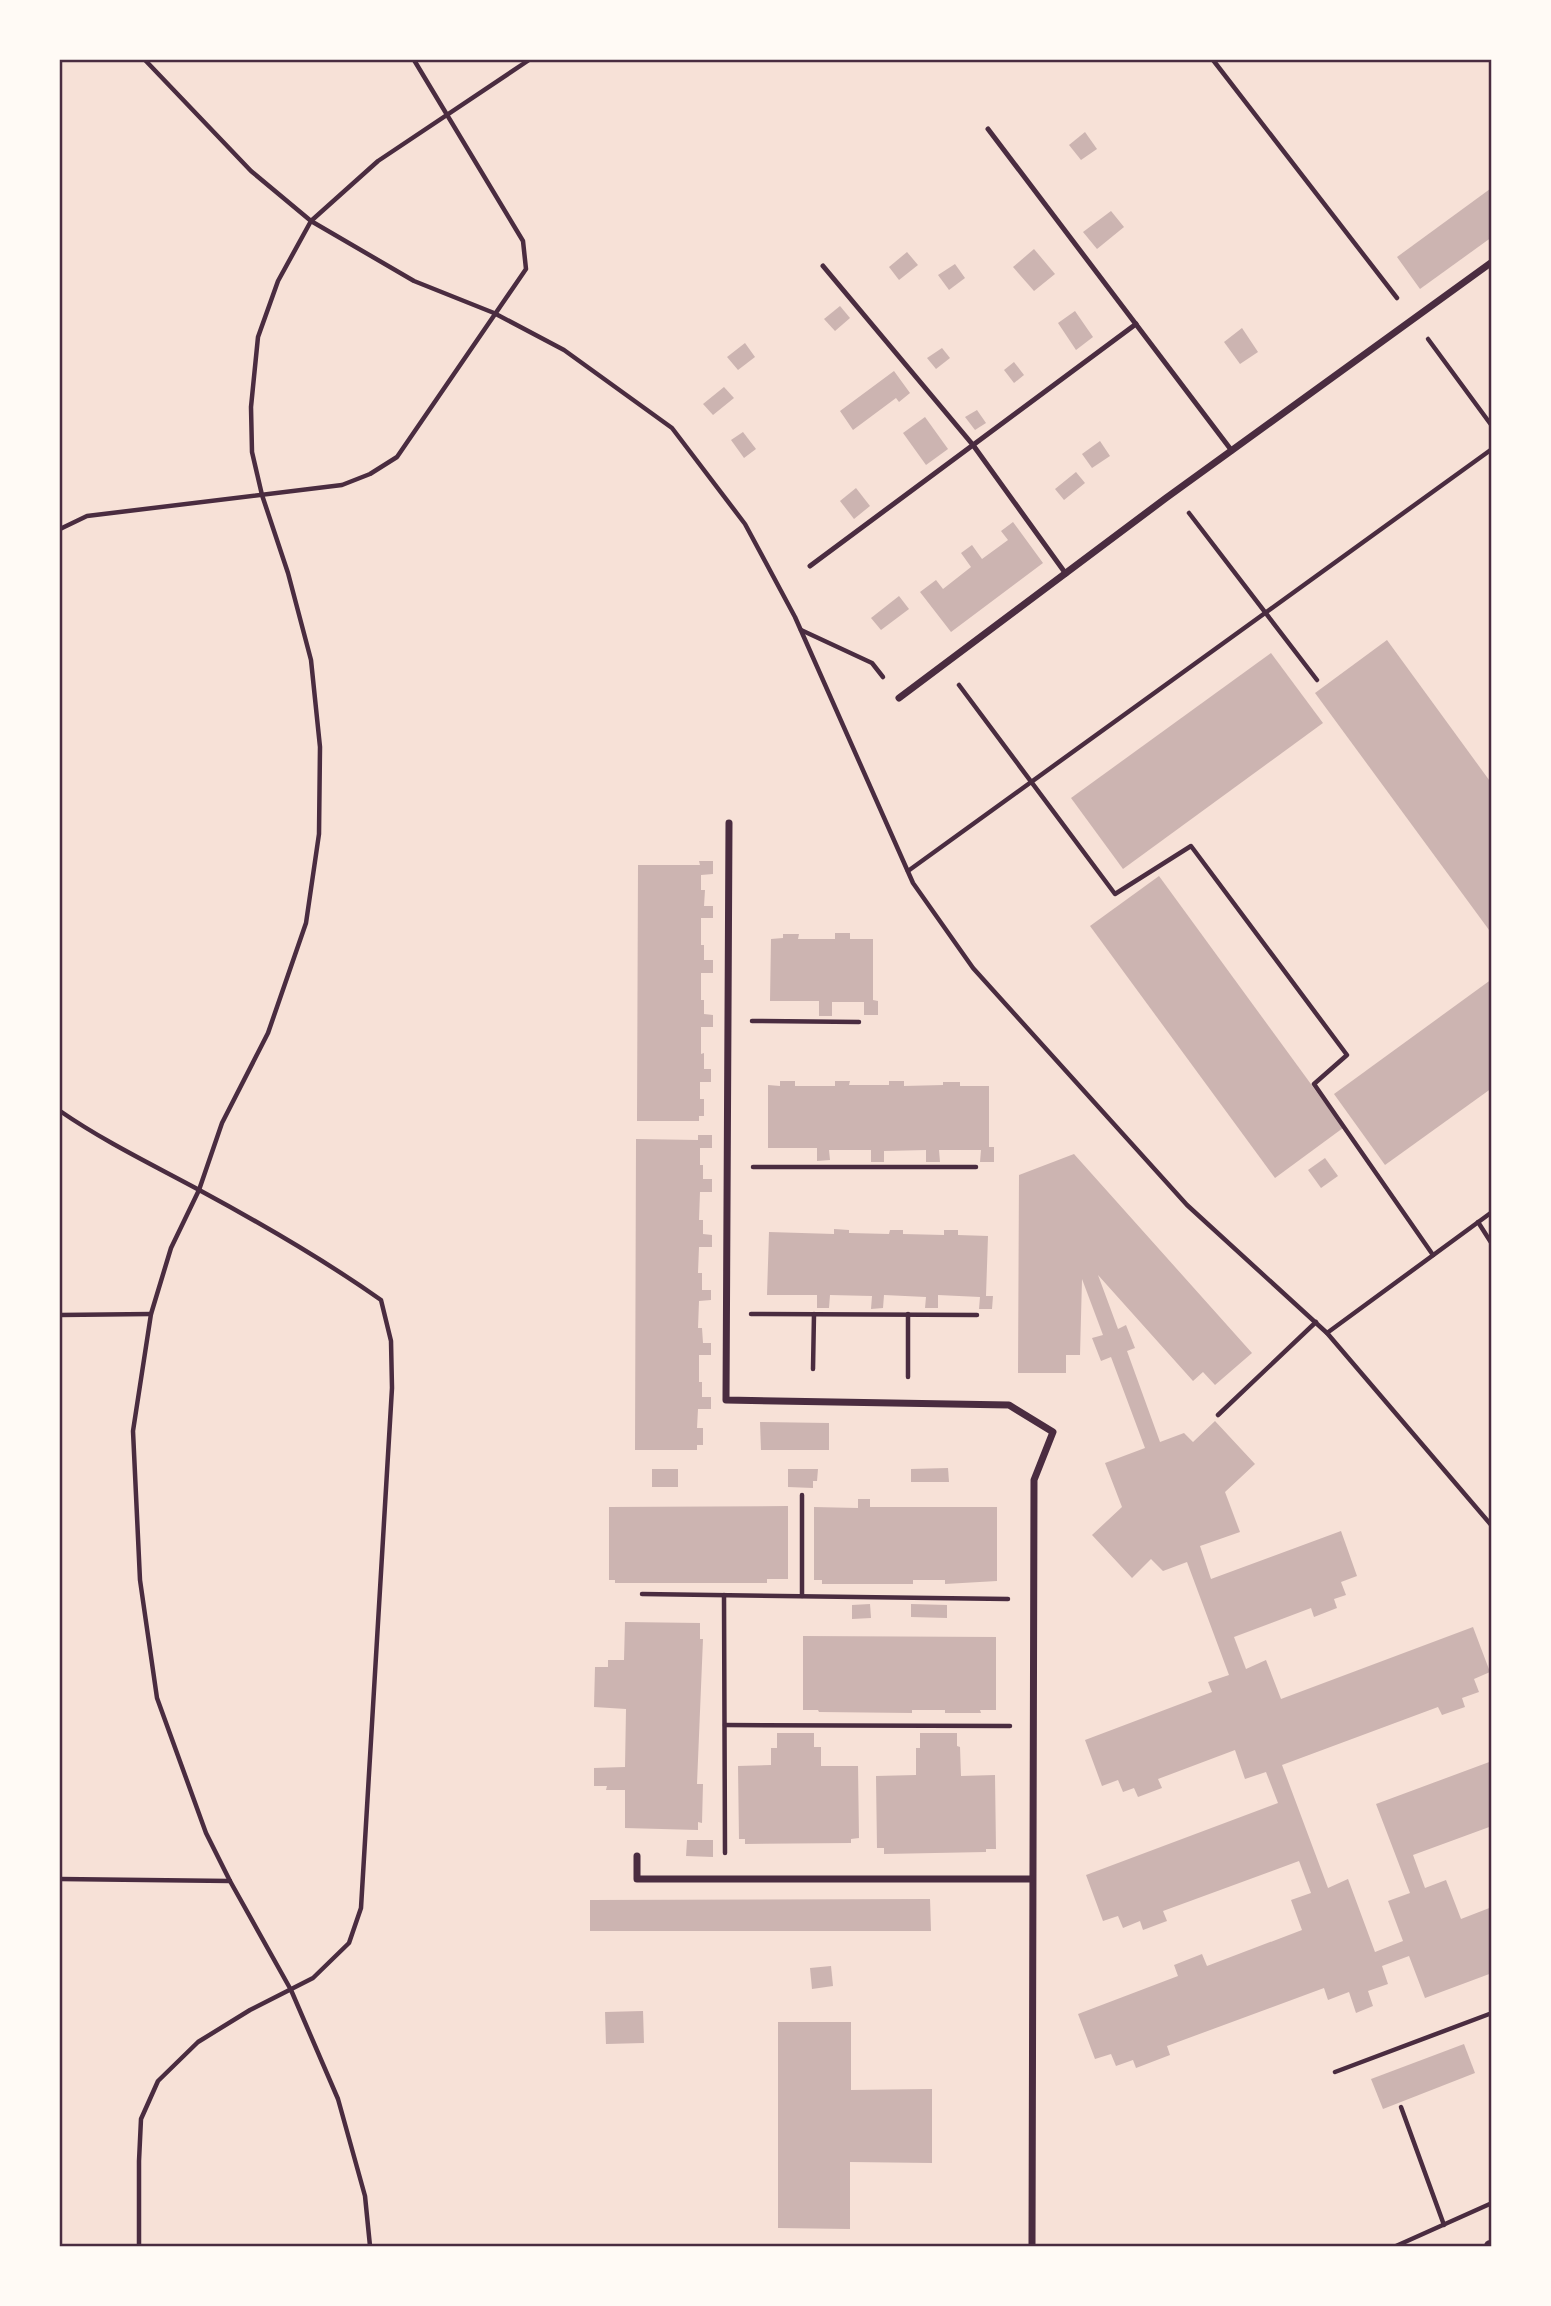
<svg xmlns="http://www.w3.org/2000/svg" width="1551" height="2306" viewBox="0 0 1551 2306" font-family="Overpass,sans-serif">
<rect width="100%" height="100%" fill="#f7e1d7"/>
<!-- building -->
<g fill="#ccb4b1">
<polygon points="1085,132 1097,149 1081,160 1069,145"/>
<polygon points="1490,189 1492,237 1420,289 1397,257"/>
<polygon points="1111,211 1124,227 1097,249 1083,232"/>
<polygon points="1034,249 1055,274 1034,291 1013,267"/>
<polygon points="907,252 918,265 899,280 889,267"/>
<polygon points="955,264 965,278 949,290 938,275"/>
<polygon points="840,306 850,318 835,331 824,319"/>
<polygon points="1075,311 1093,337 1076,350 1058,323"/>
<polygon points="1242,328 1258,352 1240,364 1224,342"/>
<polygon points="745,343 755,357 738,370 727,357"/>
<polygon points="942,348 950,358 936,369 927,358"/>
<polygon points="1014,362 1024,375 1014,383 1004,370"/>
<polygon points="894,371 910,393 899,402 896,398 853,430 840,411"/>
<polygon points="724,387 734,398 713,415 703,404"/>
<polygon points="977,410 986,423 975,430 965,417"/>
<polygon points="925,417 948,449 926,465 903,433"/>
<polygon points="743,432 756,449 744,458 731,440"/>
<polygon points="1100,441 1110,456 1092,468 1082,454"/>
<polygon points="1076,472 1085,483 1064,500 1055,489"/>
<polygon points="856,488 870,506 854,519 840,501"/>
<polygon points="1013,522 1043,563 951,632 920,592 936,580 943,589 971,567 961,553 972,545 982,559 1008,540 1001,531"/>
<polygon points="899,596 909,609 881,630 871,618"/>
<polygon points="1387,640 1492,784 1492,934 1315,693"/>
<polygon points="1271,653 1323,723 1123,869 1071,798"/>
<polygon points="699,861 713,861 713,874 701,875 701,890 705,890 704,906 713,906 713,918 701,918 701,945 704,945 704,960 713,960 713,973 701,973 701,1000 704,1000 704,1014 713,1015 713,1027 701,1027 701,1054 704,1053 704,1069 711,1069 711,1082 700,1082 700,1099 704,1099 704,1116 699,1116 699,1121 637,1121 638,865 700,865"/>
<polygon points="1159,876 1343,1128 1275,1178 1090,926"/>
<polygon points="835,933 850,933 850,939 873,939 873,1000 878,1001 878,1015 864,1015 864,1002 832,1002 832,1016 819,1016 819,1001 770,1001 771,939 783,938 783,934 799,934 798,939 835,939"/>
<polygon points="1492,979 1492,1088 1385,1165 1334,1094"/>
<polygon points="780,1081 795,1081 795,1086 835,1086 835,1081 850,1081 849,1085 889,1085 889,1081 904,1081 904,1086 943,1085 943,1082 960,1082 960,1086 989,1086 989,1147 994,1147 994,1162 980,1162 981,1150 939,1150 940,1162 926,1162 926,1150 884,1151 884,1162 871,1162 871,1150 829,1150 830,1160 817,1161 817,1148 768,1148 768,1085 780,1086"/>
<polygon points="698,1135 712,1135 712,1148 700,1148 700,1165 703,1165 703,1179 712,1179 712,1192 700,1192 699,1220 703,1220 703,1234 712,1235 712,1247 699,1247 698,1273 702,1273 702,1290 711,1290 711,1300 699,1301 698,1328 702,1328 703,1343 711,1343 711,1355 699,1355 699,1382 702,1382 702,1397 711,1397 711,1409 698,1409 697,1428 703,1428 703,1445 697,1445 697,1450 635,1450 636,1139 698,1140"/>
<polygon points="1074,1154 1252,1353 1215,1385 1203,1372 1193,1381 1098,1275 1118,1329 1126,1325 1135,1348 1127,1351 1160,1442 1184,1433 1193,1442 1215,1421 1255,1464 1225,1492 1240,1532 1200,1546 1211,1579 1341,1531 1357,1576 1341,1582 1346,1595 1334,1599 1337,1608 1314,1617 1311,1608 1234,1637 1246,1669 1266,1660 1281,1699 1473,1627 1490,1672 1474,1679 1479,1692 1462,1698 1465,1707 1442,1715 1438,1707 1282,1765 1328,1888 1348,1879 1375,1952 1403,1941 1388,1901 1410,1893 1376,1804 1492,1761 1492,1826 1413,1855 1425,1888 1446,1880 1461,1919 1492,1907 1492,1973 1425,1998 1409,1956 1382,1966 1388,1984 1368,1991 1373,2006 1356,2013 1349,1992 1328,2000 1324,1988 1167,2046 1170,2055 1136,2068 1133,2060 1116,2066 1111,2054 1095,2059 1078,2014 1178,1976 1174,1965 1202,1954 1207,1966 1302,1930 1291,1900 1311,1893 1299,1861 1163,1911 1167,1921 1143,1930 1140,1921 1123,1928 1118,1916 1103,1921 1086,1875 1278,1803 1266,1772 1245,1779 1235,1750 1158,1779 1162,1788 1138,1797 1134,1788 1123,1792 1118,1780 1102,1786 1085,1740 1212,1692 1208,1682 1229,1675 1187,1562 1163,1571 1151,1559 1132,1578 1092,1535 1122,1507 1105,1463 1145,1448 1111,1357 1101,1361 1092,1338 1103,1335 1082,1279 1080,1355 1066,1355 1066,1373 1018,1373 1019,1175"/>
<polygon points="1325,1158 1338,1176 1321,1188 1308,1170"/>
<polygon points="834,1229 849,1230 849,1233 889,1234 890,1230 903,1230 903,1234 944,1235 944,1230 958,1230 958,1235 988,1236 986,1296 993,1296 992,1309 979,1309 980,1297 938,1295 938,1308 925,1308 926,1297 884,1295 883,1308 871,1309 872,1296 830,1295 829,1308 817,1308 817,1295 767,1295 769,1232 834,1234"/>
<polygon points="760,1422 829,1423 829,1450 761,1450"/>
<polygon points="948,1468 949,1482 911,1482 911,1469"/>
<rect x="652" y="1469" width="26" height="18"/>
<polygon points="788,1469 818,1469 817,1481 813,1481 813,1488 788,1487"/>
<polygon points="858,1499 870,1499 870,1507 997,1507 997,1581 945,1584 945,1580 913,1580 913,1584 822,1584 822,1580 814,1580 814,1507 858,1508"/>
<polygon points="788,1506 788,1579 767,1579 767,1583 615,1583 615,1580 609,1580 609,1507"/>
<polygon points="870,1604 871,1618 852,1619 852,1605"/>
<polygon points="911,1604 947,1605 947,1618 911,1617"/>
<polygon points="625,1622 700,1623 700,1639 703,1639 697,1784 703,1784 702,1823 698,1822 698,1830 625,1828 625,1790 606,1790 607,1786 594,1786 594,1768 625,1767 626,1709 594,1707 595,1667 608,1667 608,1660 624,1660"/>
<polygon points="803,1636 996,1637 996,1710 980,1710 981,1713 945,1713 945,1710 912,1710 912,1713 819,1712 818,1710 803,1710"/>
<polygon points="777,1733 814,1733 814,1747 821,1747 821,1766 858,1766 859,1838 851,1839 851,1843 745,1844 745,1839 739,1839 738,1766 771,1765 771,1748 777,1748"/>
<polygon points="920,1733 957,1733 957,1746 960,1747 961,1776 995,1775 996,1849 986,1849 986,1852 884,1854 884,1848 877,1848 876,1776 916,1775 916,1748 920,1748"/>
<polygon points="687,1840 713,1840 713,1857 686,1856"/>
<polygon points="930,1899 931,1931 590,1931 590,1900"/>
<polygon points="831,1966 833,1986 812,1989 810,1968"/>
<polygon points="643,2011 644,2043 606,2044 605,2012"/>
<polygon points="778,2022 851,2022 851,2090 932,2089 932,2163 850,2162 850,2229 778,2228"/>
<polygon points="1464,2044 1475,2073 1383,2109 1371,2079"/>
</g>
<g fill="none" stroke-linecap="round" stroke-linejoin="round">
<!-- path -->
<g stroke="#4a2c40" stroke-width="4.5">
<polyline points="145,60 251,171 311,221 414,281 494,313 564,350 672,428 745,524 795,617 913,883 973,968 1187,1205 1327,1333 1492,1526"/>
<polyline points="1213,60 1397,298"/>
<polyline points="1428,339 1492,426"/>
<polyline points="1189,513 1317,680"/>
<polyline points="60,529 87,516 342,485 370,474 397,457 526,269 523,241 414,60"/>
<polyline points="801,630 872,663 883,677"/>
<polyline points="959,685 1115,894 1191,846 1347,1055 1314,1084 1433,1255"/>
<polyline points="908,871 1492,449"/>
<polyline points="752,1021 859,1022"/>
<path d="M60,1111C105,1142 153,1165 201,1191C262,1224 323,1259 381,1300L391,1341L392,1388L361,1908L349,1943L313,1978L250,2010L198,2042L158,2081L141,2119L139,2161V2246"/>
<polyline points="753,1167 976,1167"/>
<polyline points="1478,1222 1492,1244"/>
<polyline points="751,1314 977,1315"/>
<polyline points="60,1315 151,1314"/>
<polyline points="1327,1333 1492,1212"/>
<polyline points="813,1369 814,1314"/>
<polyline points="908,1377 908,1314"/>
<polyline points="1218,1415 1316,1322"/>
<polyline points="642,1594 1008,1599"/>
<polyline points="724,1595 725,1853"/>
<polyline points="802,1596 802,1495"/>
<polyline points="725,1725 1010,1726"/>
<polyline points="60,1879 230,1881"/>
<polyline points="1335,2072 1492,2013"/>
<polyline points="1401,2107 1444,2225"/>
<polyline points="370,2246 365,2196 338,2099 291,1990 230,1881 206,1833 157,1698 140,1580 133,1431 151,1314 171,1248 199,1190 222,1123 268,1033 306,923 319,834 320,747 311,660 288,573 262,495 252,452 251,407 258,337 278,281 311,221 378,161 529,60"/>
<polyline points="1396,2246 1492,2203"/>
</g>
<!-- service -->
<g stroke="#4a2c40" stroke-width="5">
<polyline points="988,129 1232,451"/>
<polyline points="823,266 973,445 1066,574"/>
<polyline points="810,566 1136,324"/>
</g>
<!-- minor -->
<g stroke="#4a2c40" stroke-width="7">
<polyline points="899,698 1166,498 1492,262"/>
<polyline points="729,823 726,1400 1009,1405 1053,1432 1034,1480 1032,2246"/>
<polyline points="637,1856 637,1879 1031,1879"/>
</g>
<!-- tertiary -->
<polyline stroke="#4a2c40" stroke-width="12" points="1490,2246 1492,2246"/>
</g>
<!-- border -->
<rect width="1551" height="2306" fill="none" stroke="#fffaf5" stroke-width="122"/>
<rect x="61" y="61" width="1429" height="2184" fill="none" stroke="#4a2c40" stroke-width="2.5"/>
</svg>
